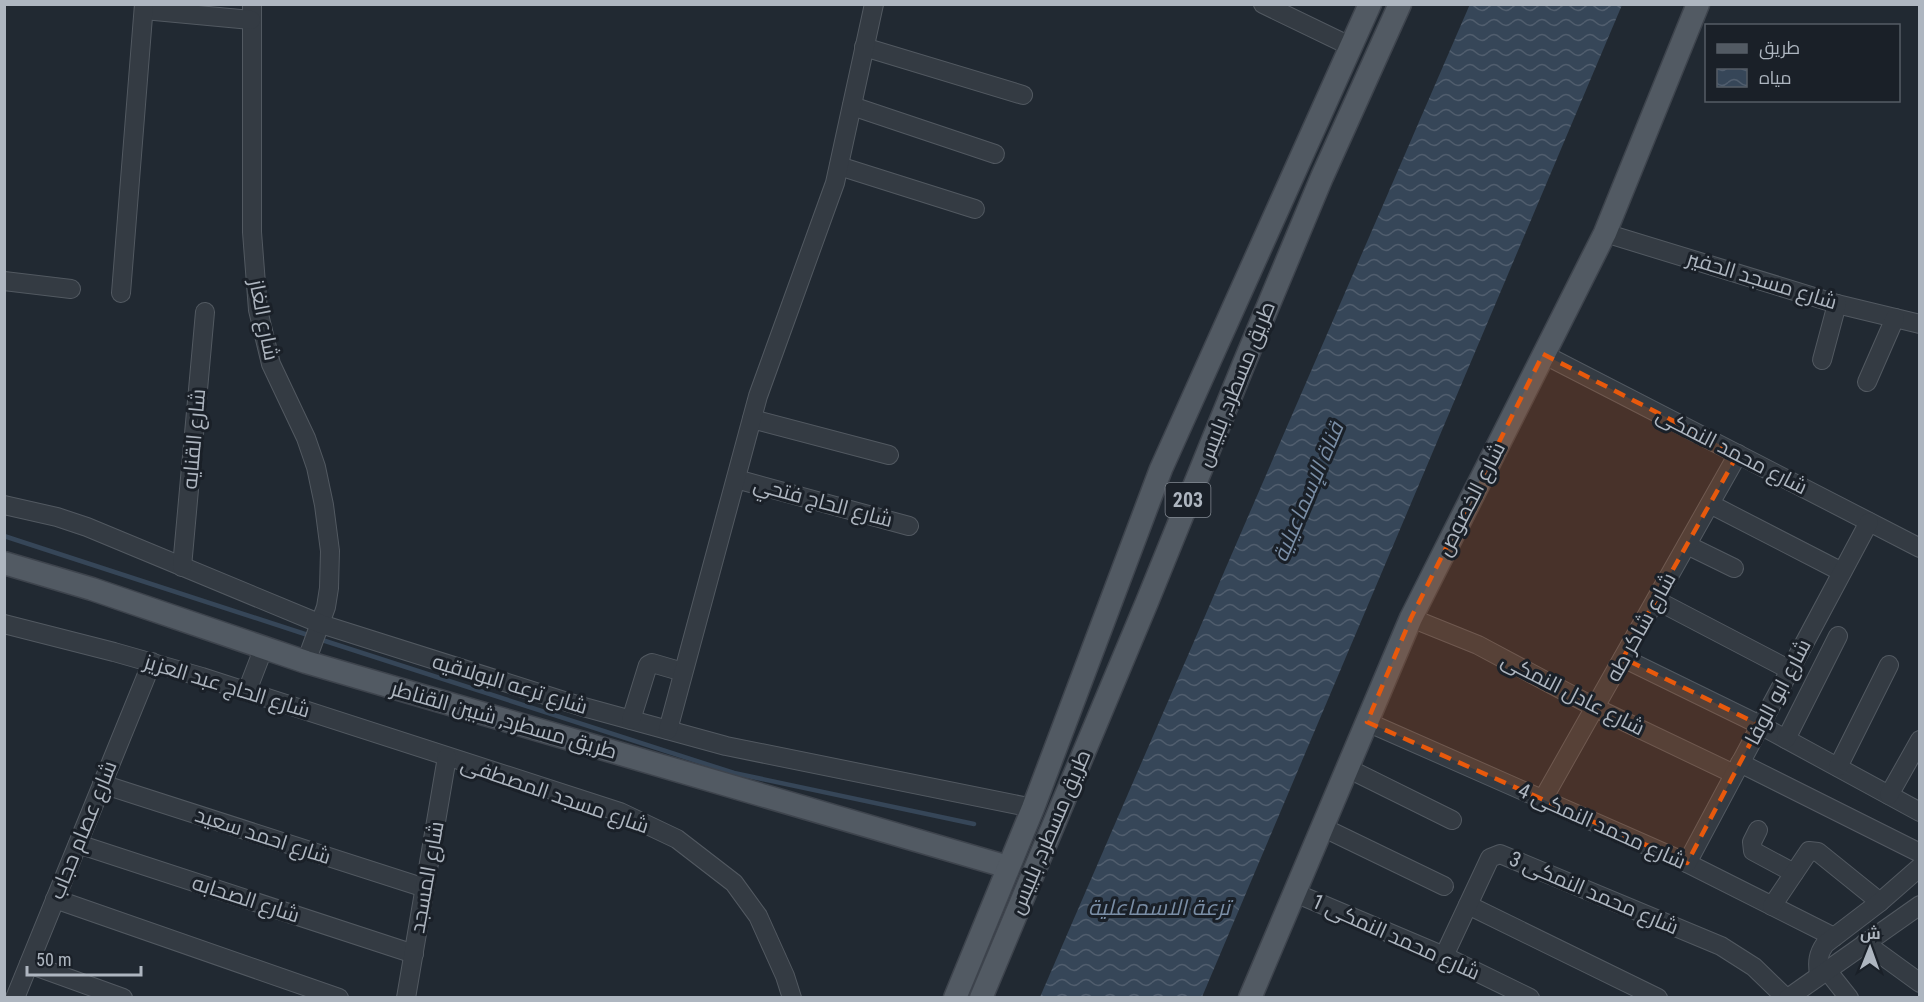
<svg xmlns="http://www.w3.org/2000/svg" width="1924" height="1002" viewBox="0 0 1924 1002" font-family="'Roboto Condensed',Cairo,sans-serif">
<defs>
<pattern id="water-waves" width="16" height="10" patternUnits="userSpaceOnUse" patternTransform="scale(1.5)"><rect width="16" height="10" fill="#364658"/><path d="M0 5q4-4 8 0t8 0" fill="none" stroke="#515e6e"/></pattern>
</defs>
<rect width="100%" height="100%" fill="#212932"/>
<!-- water -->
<polygon fill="url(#water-waves)" points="1470,4 1622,5 1202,997 1040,997"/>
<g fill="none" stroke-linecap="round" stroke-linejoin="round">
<!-- stream -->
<g stroke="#364658" stroke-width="4.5">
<polyline points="4,536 311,636"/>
<polyline points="319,639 734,773 974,824"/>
</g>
<defs>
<g id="minor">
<polyline points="252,4 252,232 258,310 271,364 306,438 316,467 324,505 330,551 329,588 326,607 306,662"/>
<polyline points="1263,4 1352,47"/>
<polyline points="144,10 251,20"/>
<polyline points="864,47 1023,95"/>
<polyline points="852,106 995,154"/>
<polyline points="839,166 975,209"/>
<polyline points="1605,233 1837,304 1920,324"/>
<polyline points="4,281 71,289"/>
<polyline points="121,293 144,4"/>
<polyline points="1543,354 1920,548"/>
<polyline points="1822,360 1837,304"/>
<polyline points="1867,382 1895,318"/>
<polyline points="752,419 889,455"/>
<polyline points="736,479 909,526"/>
<polyline points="1710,504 1842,572"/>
<polyline points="4,505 57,517 87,527 321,624 580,706 726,746 1033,808"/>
<polyline points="1687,545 1734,568"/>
<polyline points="182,567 205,312"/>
<polyline points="1656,600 1790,670"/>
<polyline points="1411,618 1478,645 1596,708 1734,774"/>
<polyline points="4,624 114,652 202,677 620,812 677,839 734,883 758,916 785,976 792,998"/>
<polyline points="1623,658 1760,725 1920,812"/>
<polyline points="247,691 264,647"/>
<polyline points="631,720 648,665 652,663 683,672"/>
<polyline points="1367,722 1687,863 1834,937"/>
<polyline points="668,730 758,396 835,183 874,4"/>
<polyline points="1786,739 1838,636"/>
<polyline points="1740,763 1920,853"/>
<polyline points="1838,767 1889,665"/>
<polyline points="1347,768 1452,820"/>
<polyline points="102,784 425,888"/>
<polyline points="1889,795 1920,740"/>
<polyline points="1543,799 1738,454"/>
<polyline points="1322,827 1444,886"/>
<polyline points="1758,830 1752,842 1753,851 1794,873"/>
<polyline points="78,844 414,954"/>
<polyline points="1687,863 1869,522"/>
<polyline points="1295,893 1444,956 1530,998"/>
<polyline points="55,899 339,998"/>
<polyline points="1468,905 1658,998"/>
<polyline points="1772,906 1809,851 1818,852 1880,902"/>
<polyline points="1865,943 1920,983"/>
<polyline points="1444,956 1490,858 1500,854 1721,946 1754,967 1786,998"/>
<polyline points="29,964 123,998"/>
<polyline points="1826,969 1849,998"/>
<path d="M1819,974C1817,962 1818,954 1825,944L1880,902L1920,867"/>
<polyline points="15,998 152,662"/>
<polyline points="406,998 447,757"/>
<polyline points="1788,998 1920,905"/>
</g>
<g id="major">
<polyline points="4,563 92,589 306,662 1008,867"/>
<polyline points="955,998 1033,808 1161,469 1370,4"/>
<polyline points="981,998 1147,602 1243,366 1322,177 1400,4"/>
<polyline points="1250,998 1411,618 1605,233 1698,4"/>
</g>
</defs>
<!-- minor casing -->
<use href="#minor" stroke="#525961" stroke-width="20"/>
<!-- major casing -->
<use href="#major" stroke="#3e444d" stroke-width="25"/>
<!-- minor -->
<use href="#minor" stroke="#343b43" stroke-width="18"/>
<!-- major -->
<use href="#major" stroke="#525a63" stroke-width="22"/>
</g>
<!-- marked area -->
<path fill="#e8590c" fill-opacity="0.2" stroke="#e8590c" stroke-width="4.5" stroke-dasharray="12 8" stroke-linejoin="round" d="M1543,354L1738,454L1623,658L1760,725L1687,863L1367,722L1411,618Z"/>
<g text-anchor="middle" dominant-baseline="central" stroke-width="6" stroke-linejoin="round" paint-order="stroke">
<!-- shield labels -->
<rect fill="#1a2028" stroke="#828992" stroke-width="1.5" x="1165.5" y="483" width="45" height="34" rx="4.5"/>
<g font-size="20" font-weight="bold" fill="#aeb6c0">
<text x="1188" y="500">203</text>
</g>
<!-- street labels -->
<g font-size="21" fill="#aeb6c0" stroke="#1a2028">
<text transform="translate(1762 280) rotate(17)">شارع مسجد الحفير</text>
<text transform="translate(264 320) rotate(79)">شارع الغاز</text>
<text transform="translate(1236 384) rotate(-68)">طريق مسطرد, بلبيس</text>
<text transform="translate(194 439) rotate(-85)">شارع القنايه</text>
<text transform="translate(1732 451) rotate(27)">شارع محمد النمكى</text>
<text transform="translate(1471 499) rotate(-63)">شارع الخصوص</text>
<text transform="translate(823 502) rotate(15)">شارع الحاج فتحي</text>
<text transform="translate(1641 627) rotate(-61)">شارع شاكر طه</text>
<text transform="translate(510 684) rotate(17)">شارع ترعه البولاقيه</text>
<text transform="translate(227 686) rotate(17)">شارع الحاج عبد العزيز</text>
<text transform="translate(1778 692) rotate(-62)">شارع ابو الوفا</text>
<text transform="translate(1573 694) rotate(27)">شارع عادل النمكى</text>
<text transform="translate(504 720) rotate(16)">طريق مسطرد, شبين القناطر</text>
<text transform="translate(555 795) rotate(19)">شارع مسجد المصطفى</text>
<text transform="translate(1602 826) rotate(24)">شارع محمد النمكى 4</text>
<text transform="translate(83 830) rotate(-68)">شارع عصام حجاب</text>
<text transform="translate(1050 832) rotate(-67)">طريق مسطرد, بلبيس</text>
<text transform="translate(263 836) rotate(18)">شارع احمد سعيد</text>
<text transform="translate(427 877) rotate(-80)">شارع المسجد</text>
<text transform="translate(1594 893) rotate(23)">شارع محمد النمكى 3</text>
<text transform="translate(246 899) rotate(18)">شارع الصحابه</text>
<text transform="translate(1396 937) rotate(24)">شارع محمد النمكى 1</text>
</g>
<!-- water labels -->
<g font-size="22" font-style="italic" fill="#7a8ea6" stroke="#1a2028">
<text transform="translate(1308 492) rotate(-67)">قناة الإسماعيلية</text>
<text x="1159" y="907">ترعة الاسماعلية</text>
</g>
</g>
<!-- border -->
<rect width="1924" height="1002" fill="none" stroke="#aeb6c0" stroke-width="12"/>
<!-- legend -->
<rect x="1705" y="24" width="195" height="78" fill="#1a2028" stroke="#555c65" stroke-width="1.5"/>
<rect x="1717" y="44" width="30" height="9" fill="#525a63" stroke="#555c65" stroke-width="1.5"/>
<text x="1759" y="54" font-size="18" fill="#aeb6c0">طريق</text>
<rect x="1717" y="69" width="30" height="18" fill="url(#water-waves)" stroke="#555c65" stroke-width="1.5"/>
<text x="1759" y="84" font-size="18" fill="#aeb6c0">مياه</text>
<!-- north arrow -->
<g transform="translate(1870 948) rotate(1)" stroke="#1a2028" stroke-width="4.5" paint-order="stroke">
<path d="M0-4.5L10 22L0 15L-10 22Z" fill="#aeb6c0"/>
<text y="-9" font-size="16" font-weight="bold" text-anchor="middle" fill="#aeb6c0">ش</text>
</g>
<!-- scale -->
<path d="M27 966v9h114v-9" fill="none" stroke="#aeb6c0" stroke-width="3"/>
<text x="36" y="966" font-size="18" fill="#aeb6c0" stroke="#1a2028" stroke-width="4.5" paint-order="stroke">50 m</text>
</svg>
